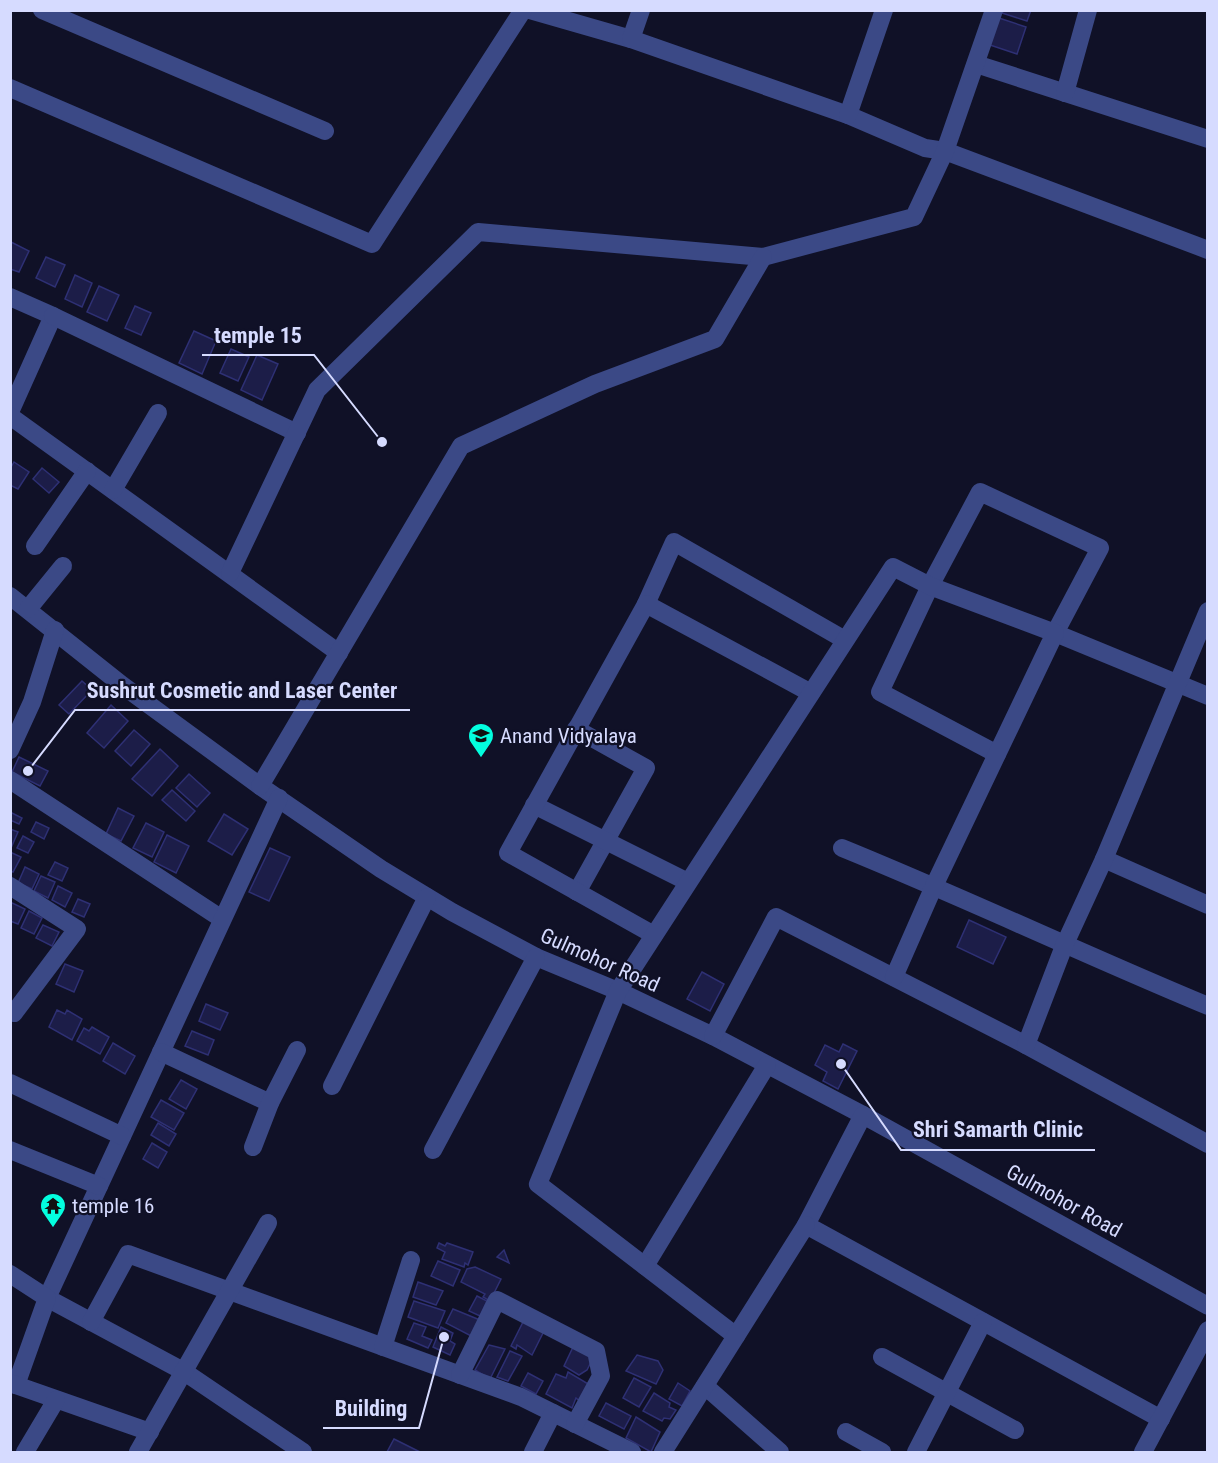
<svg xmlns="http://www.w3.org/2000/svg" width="1218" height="1463" viewBox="0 0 1218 1463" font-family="'Roboto Condensed',sans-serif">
<rect width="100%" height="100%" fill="#101127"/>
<!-- building -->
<g fill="#1c1d48" stroke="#2e3074" stroke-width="1.5">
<polygon points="1003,10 1031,10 1027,21 1002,13"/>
<polygon points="999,18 1026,27 1017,54 990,45"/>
<polygon points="11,242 29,251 19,272 10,269"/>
<polygon points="46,257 65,265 55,287 36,278"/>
<polygon points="75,275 92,283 82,307 65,299"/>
<polygon points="99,286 119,295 107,321 87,312"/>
<polygon points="135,306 151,313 141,335 125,328"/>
<polygon points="194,331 216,341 202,374 179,363"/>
<polygon points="231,349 249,357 238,381 220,373"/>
<polygon points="257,355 278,364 262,400 241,390"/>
<polygon points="14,462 29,472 18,489 10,485 10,469"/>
<polygon points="42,468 59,482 49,493 33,479"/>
<polygon points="82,681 92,690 69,714 59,705"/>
<polygon points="111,705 128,721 104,748 87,733"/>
<polygon points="134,730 150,744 131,766 115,751"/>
<polygon points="160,749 178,766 152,796 132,779"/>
<polygon points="19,757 48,771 40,786 12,772"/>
<polygon points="189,774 210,793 197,807 176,788"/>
<polygon points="172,790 195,811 186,821 162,800"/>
<polygon points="118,808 134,816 121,841 106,834"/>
<polygon points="10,812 22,818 19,824 10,820"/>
<polygon points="224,814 248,829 232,855 208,841"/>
<polygon points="36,822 49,828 44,839 31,832"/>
<polygon points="146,823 164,832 152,857 133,848"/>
<polygon points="10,829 18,832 11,848 10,848"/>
<polygon points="167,835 189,846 176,873 154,862"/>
<polygon points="23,836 34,842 28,853 17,848"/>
<polygon points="270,848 290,857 269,901 249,892"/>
<polygon points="10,852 21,857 13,872 10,871"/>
<polygon points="55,862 68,868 62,881 48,875"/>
<polygon points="25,867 39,874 32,889 18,883"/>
<polygon points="41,876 55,882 48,898 34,891"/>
<polygon points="58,886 72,893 65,907 52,900"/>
<polygon points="78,899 90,904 84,917 72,912"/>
<polygon points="10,902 25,909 18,924 10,921"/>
<polygon points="29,911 42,918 34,934 21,928"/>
<polygon points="969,920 1006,937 993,964 957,947"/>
<polygon points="43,925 59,932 52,946 36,938"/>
<polygon points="65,964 83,971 74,992 56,984"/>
<polygon points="702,972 724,984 710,1011 687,999"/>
<polygon points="206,1004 228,1013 220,1030 199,1021"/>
<polygon points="57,1010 65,1014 67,1010 82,1019 72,1040 49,1027"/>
<polygon points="92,1027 109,1037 100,1054 77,1041 84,1028 89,1031"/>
<polygon points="192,1031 214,1040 208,1055 185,1046"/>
<polygon points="113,1043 135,1056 125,1074 103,1061"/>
<polygon points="843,1044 857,1051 838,1089 823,1081 827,1072 815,1065 825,1045 839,1052"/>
<polygon points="181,1080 197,1089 186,1109 169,1099"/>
<polygon points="161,1100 184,1113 174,1130 151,1117"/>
<polygon points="158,1123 176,1134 169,1146 151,1135"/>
<polygon points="152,1143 167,1152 158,1168 143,1159"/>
<polygon points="439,1243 445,1246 447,1243 473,1252 468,1265 465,1263 464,1267 442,1259 445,1252 437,1248"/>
<polygon points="504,1250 509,1263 497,1257"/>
<polygon points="438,1261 460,1270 453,1286 431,1276"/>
<polygon points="475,1267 501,1279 490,1301 483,1297 485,1294 461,1282 467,1269"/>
<polygon points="418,1282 443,1291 436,1305 413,1297"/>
<polygon points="477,1296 487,1301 480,1316 469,1311"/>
<polygon points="414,1301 445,1311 438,1328 408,1317"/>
<polygon points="453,1309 480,1320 473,1337 446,1323"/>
<polygon points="524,1320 544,1331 532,1355 517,1345 516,1349 511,1346"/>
<polygon points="414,1323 426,1327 422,1336 432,1340 428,1348 407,1339"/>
<polygon points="441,1327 453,1333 450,1341 455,1344 450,1355 433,1347"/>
<polygon points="489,1345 505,1349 490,1379 475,1370"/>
<polygon points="574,1345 594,1356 587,1370 579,1375 564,1366"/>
<polygon points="510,1351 522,1356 508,1381 497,1377"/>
<polygon points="637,1355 658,1361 663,1370 656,1384 626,1371"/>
<polygon points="568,1372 590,1385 582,1403 576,1398 572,1408 546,1394 556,1374 566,1378"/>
<polygon points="528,1373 543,1381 536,1394 521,1386"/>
<polygon points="634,1378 651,1387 639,1407 623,1398"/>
<polygon points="678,1383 690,1391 682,1406 669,1399"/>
<polygon points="654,1393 670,1403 669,1407 676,1410 670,1419 664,1418 662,1421 643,1411"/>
<polygon points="606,1403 631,1416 624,1429 599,1416"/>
<polygon points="636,1417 660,1432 651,1452 626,1438"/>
<polygon points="394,1439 420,1452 387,1452"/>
</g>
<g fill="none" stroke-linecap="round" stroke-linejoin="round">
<!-- minor -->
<g stroke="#3b4986" stroke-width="18">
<polyline points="42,10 325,131"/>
<polyline points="530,10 631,39"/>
<polyline points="641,10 631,39 848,115 925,148 945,151 1208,250"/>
<polyline points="976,64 1208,139"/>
<polyline points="10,88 372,244 523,10"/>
<polyline points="1065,93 1088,10"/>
<polyline points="848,115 884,10"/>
<polyline points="10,297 53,316 10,412"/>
<polyline points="53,316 297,433"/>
<polyline points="10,416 339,653"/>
<polyline points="113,490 158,413"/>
<polyline points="35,546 87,471"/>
<polyline points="230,573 317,390 478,232 763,257 914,217 945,151 994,10"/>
<polyline points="10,596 122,685 260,786 381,869 452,912 536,957 618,991 713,1036 863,1115 1208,1306"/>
<polyline points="646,604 674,542 845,640"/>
<polyline points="28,609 63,566"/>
<polyline points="576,729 646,768 577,892"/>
<polyline points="10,750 32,702 55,630"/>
<polyline points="997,754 880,692 930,586 980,492 1100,548 1055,633 1208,696"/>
<polyline points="10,780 222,919"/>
<polyline points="260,786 461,446 595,384 715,339 763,257"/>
<polyline points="279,798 47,1298 183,1371 303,1452"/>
<polyline points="534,805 688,882"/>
<path d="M842,848C965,898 1085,955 1208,1006"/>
<polyline points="1104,859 1208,905"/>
<polyline points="10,886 77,929 14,1013 10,1012"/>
<polyline points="654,935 508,853 646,604 811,693"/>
<polyline points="713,1036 776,917 1026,1045 1208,1144"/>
<polyline points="1026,1045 1064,946 1104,859 1208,611"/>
<polyline points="161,1052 270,1103"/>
<polyline points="10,1083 122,1136"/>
<polyline points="332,1086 427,897"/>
<polyline points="863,1115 806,1225 1161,1419"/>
<polyline points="253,1147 270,1103 297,1050"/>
<polyline points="10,1150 99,1186"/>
<polyline points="433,1150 536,957"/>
<polyline points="645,1266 767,1065"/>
<polyline points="10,1274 47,1298 16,1385"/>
<polyline points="91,1322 128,1254 521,1397 632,1452"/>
<polyline points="736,1336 538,1184 618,991 893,567 930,586 1055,633 934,886 894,977"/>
<polyline points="383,1347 411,1260"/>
<polyline points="882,1357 1015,1430"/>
<polyline points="460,1375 497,1300 596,1351 601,1376 575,1424"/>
<polyline points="10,1383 150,1432"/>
<polyline points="705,1386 780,1452"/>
<polyline points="846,1432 882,1452"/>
<polyline points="25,1452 56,1400"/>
<polyline points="138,1452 268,1223"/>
<polyline points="533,1452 553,1413"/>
<polyline points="663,1452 806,1225"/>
<polyline points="916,1452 983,1322"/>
<polyline points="1143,1452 1208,1330"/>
</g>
</g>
<!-- icons -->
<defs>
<symbol id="school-pin" viewBox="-11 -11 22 30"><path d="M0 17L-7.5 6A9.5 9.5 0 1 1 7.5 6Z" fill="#03fedf" stroke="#101127"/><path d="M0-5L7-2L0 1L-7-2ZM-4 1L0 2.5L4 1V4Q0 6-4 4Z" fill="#111"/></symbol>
<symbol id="temple-pin" viewBox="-11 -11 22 30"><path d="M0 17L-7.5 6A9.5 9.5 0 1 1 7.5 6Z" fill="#03fedf" stroke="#101127"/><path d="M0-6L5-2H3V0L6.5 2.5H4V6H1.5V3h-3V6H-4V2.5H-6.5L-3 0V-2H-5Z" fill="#111"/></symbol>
</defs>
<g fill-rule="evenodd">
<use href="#school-pin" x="466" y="721" width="30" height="40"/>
<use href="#temple-pin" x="38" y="1191" width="30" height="40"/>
</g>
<g text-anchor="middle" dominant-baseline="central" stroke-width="4.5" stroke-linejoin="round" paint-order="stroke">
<!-- poi labels -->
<g font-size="21" fill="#d6dbff" stroke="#101127" text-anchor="start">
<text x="500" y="736">Anand Vidyalaya</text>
<text x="72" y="1206">temple 16</text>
</g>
<!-- street labels -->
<g font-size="21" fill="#d6dbff" stroke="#101127">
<text transform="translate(600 960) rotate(24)">Gulmohor Road</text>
<text transform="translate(1064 1201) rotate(29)">Gulmohor Road</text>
</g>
</g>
<!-- callouts -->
<path fill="none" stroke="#d6dbff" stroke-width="2" d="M382 442L314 355H202M28 771L75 710H410M841 1064L901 1150H1095M444 1337L419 1428H323"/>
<g fill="#d6dbff" stroke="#101127" stroke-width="2">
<circle cx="382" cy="442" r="6"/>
<circle cx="28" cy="771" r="6"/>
<circle cx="841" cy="1064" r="6"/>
<circle cx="444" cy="1337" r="6"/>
</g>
<g font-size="22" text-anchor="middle" font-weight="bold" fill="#d6dbff" stroke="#101127" stroke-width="4.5" stroke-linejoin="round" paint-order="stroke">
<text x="258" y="343">temple 15</text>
<text x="242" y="698">Sushrut Cosmetic and Laser Center</text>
<text x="998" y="1137">Shri Samarth Clinic</text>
<text x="371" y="1416">Building</text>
</g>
<!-- border -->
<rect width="1218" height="1463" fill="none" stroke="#d6dbff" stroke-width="24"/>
</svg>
